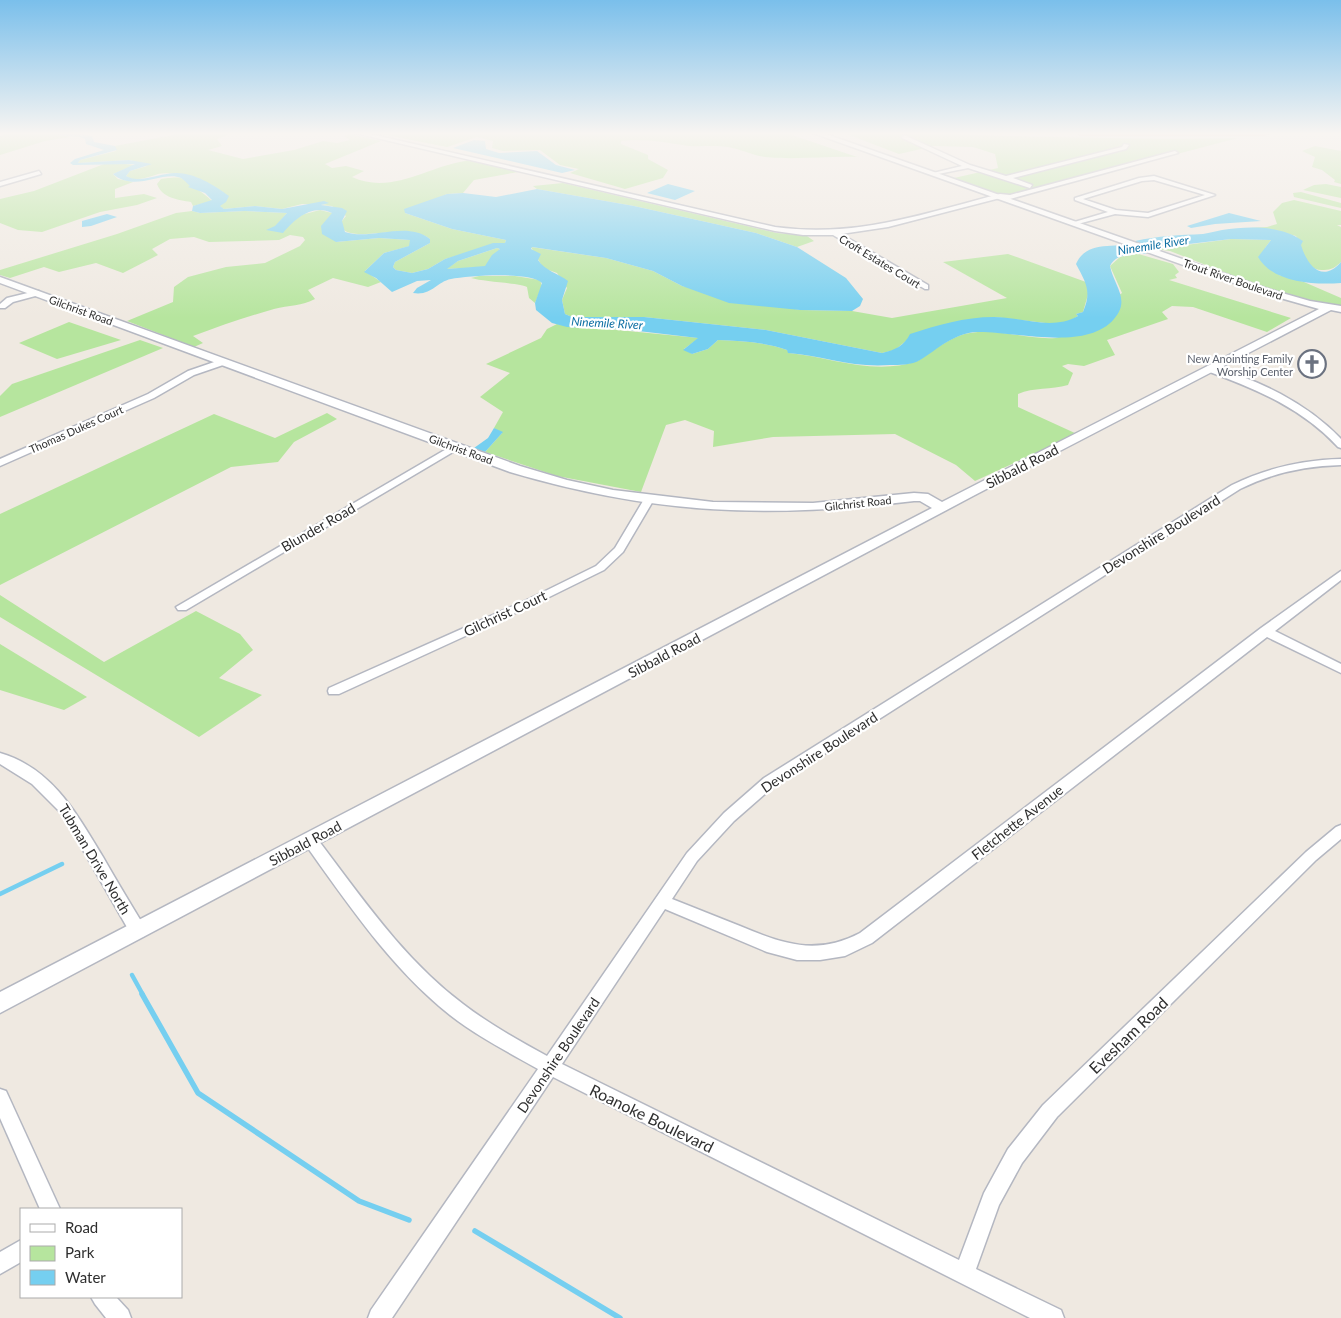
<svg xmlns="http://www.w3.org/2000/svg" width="1341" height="1318" viewBox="0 0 1341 1318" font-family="Lato,sans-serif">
<rect width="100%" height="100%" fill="#efe9e1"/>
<!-- green -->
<g fill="#b6e59e">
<polygon points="10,133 55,133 70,137 45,141 0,155 0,136"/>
<path d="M183,133H227L226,136L217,139L222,146L208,150L243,159L294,150L323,141L337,143L350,140L344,136L350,134L381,141L325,164L332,168L346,166L364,171L352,177C391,195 427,167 465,161C477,159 505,169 518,172L474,180L463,193L447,194L405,213L452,229L506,240L505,243L445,259L428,269L412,273L396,270L393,267L395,262L430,243V239C407,221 354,244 342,228V221L346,216L332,206L321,205L327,204H302L282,209L255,206L224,209L219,206L223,192C210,183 174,170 158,174C149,177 141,180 131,179L126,176L130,171L147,166L130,160L78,163L80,160L116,151L115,146Z"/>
<path d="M376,133H786L857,157C826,156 796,160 765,157C752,155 740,149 728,147C715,145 702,147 689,146C667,143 644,138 621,141V144L648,155V159L668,170L663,178L625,189L570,173L579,169L560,165L540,150L503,151L492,148L493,141L477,137L447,147Z"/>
<path d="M844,133C976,133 1106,141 1238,138L1009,198L954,178L998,168L995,154L973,147L934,146L899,154Z"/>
<polygon points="1315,146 1341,151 1341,184 1334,182 1335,180 1322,170 1312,167 1315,157 1302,151"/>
<polygon points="115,163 135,165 113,174 118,179 133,182 115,189 115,198 144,194 157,198 137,205 100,212 42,232 18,230 0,223 0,199 34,191 104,164"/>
<path d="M168,178C171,178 177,177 181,178C185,180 209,197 212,201L193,206L191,202C178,200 162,198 157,184L161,179Z"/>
<polygon points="563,183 777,233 807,236 814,241 797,247 756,233 634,206 537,189 533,186"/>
<polygon points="1326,184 1341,187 1341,198 1303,190 1314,185"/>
<polygon points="1301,192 1341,203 1341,208 1294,197 1293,193"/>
<path d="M1294,200L1341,211V225H1337L1341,227V262C1336,267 1331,270 1324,270C1305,272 1303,248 1296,236L1274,230L1249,228L1267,227L1277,224L1273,212L1282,203Z"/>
<path d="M320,210L332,213L336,242L379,238L410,240V246L384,253L365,271L381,282L368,287L333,278L308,290L315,299C302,306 289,305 274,309C246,317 220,326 193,336L203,343L194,347L127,321L173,302L174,287L188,277L226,267L265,263L300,246L305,240L303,237L290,235L279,240L209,242L194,237L170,239L152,249L158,255L123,273L96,263L59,272L44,267L10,278L0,275V270L117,234L176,213L192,211L200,213L245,211L287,213L275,227L288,226L301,215Z"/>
<polygon points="1231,239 1271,240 1265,248 1279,275 1304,282 1341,298 1341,306 1308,301 1270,290 1170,251 1156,249"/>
<polygon points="531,247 606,258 653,271 682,286 800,310 852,311 892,318 1007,298 943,262 1008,254 1086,282 1089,291 1083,312 1076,314 1078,316 1068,322 1054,324 995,317 907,340 895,350 882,353 766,330 644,317 572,317 565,314 562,300 567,288 557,273 543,268"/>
<polygon points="497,248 500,249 485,267 446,269 458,261"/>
<path d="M1135,253L1173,264L1179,272L1175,275L1177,278L1169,280L1291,318L1267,332L1193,307L1172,306L1162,312L1168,319L1107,340L1115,355L1084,366L1068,364L1062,366L1073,373L1068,385C1051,390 1034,387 1018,394V407L1077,434L975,481L956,465L895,434L773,437L713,447L714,431L685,420L666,425L641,492L557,476L485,452L502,433L494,428L503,412L480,397L510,373L486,364L541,338L547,329L557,324L699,338L684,349L692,354L708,349L718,340C741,341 765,342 787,350L789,353C830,357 874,376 917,361C921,360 925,355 929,353C941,345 956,335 970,333C1000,328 1026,340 1056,338C1064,337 1111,301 1122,293L1110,266L1120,257Z"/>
<path d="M479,276H515L540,280L542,286L535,303L529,298L527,287C522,283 484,282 471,278Z"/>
<polygon points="69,322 121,340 57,359 19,343"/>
<polygon points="140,340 163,348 0,417 0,396 12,384"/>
<polygon points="327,413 337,419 294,442 278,462 231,467 0,585 0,514 214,414 275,438"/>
<polygon points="0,595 104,662 196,611 240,634 253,650 219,678 262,695 199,737 0,617"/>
<polygon points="0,644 87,697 64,710 0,690"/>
</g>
<!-- water -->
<g fill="#75cff0" fill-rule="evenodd">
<path d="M55,133H76L92,136L94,142L115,146L117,150L80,160L78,163L129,160L152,164L130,171L126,176C139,184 160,173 176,173C195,173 214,185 229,196L226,202L220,206L224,209L255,206L282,209L324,201L329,203L321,205L342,208L347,211L342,221L345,232C371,241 406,220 430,239V243L395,262L393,267L396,270L412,273L428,269L445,259L493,243H505L506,240L452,229L405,213L404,209L447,194L463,193L496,197L537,189L634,206L756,233L797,247L846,278L863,299L860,306L852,311L800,310L729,303L682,286L653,271L606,258L532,247L531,249L541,254L538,260C545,271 558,273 568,281L562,300L565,314L572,317H644L766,330L882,353C895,350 904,346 910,334C938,325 964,317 994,317C1022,317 1052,331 1078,316L1076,314L1083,312C1092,291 1086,283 1076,264C1087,239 1116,249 1137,243L1135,241C1158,236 1180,235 1203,234C1210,233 1216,231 1222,230C1248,226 1281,225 1303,241L1301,245C1307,265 1322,284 1341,262V283C1314,285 1273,283 1258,257L1271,240L1231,239L1155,248L1143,252L1147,254C1134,253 1116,253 1110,266C1114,286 1131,300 1114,319C1086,352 1014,331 977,332C954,333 938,349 920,360C912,365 899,365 890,365C852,368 824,356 788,353L787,350C765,342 741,341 718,340L708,349L692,354L683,350L698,338L621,329L567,327L552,323L536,310L535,303L542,283C530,271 468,276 451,279C436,282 432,296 413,293L417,288L431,280L417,281L392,292L376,278L364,272L384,253L409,246L410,240L379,238L336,242L322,234L321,226L332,213C313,203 294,219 283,233L266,230L275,226L287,213L245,211L200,213L192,211L193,206L212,200L205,193L188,187L190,186C188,184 184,180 181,178C163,170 134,193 113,174L135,164L73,165L70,163L75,159L104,150L86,144L85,139C76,134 64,139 55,133ZM497,248L500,249L492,255L485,266L447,269L458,261Z"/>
<polygon points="474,140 485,141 486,149 499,153 537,151 556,165 575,170 562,173 453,148"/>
<polygon points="668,184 695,191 675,200 647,193"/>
<polygon points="1229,213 1261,221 1215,224 1191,228 1187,226"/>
<polygon points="107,214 117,217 91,226 82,227 82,221"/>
<polygon points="494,428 503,432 485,452 474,448 488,438"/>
</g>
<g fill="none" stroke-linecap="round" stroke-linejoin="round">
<!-- stream-far1 -->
<g stroke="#75cff0" stroke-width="4.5">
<polyline points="0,894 62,864"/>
<polyline points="132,975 143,995"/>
</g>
<!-- stream -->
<g stroke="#75cff0" stroke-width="5.5">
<polyline points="142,994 198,1093 359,1201 409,1220"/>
<polyline points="475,1231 620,1318"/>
</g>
<defs>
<g id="minor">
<path d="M355,133H366L775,227C857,238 922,214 1000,194L1010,195L1175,151L1178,153L1010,199L1000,198L888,227L841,234L928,285V289H925L833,235H803L775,231Z"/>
<polygon points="904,135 970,165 1006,176 1122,147 1124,144 1129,145 1126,149 1013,178 1032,185 1030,188 968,168 933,175 933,173 962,166 902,138"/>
<polygon points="39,171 41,174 0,186 0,182"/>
<path d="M1154,176L1215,195L1148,217L1115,214L1074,225L1071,223L1108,212L1075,200V198L1139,178ZM1154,180L1205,195L1148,213L1116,210L1083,199L1142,181Z"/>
<polygon points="36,291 39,291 39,295 13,302 5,308 0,308 0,304 7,298"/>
<polygon points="223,359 226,360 226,364 194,375 154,398 0,466 0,459 148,394 188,371"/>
<path d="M1210,366C1257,379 1307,403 1341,439V448L1338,447C1302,408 1256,389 1207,371V367Z"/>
<polygon points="455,444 460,447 458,449 186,610 178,610 176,607"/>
<path d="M1341,459V465C1305,466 1272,473 1240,489L774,786L734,821L697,861L672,899C695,908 717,917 740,926C783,944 816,956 860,933L1261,628L1341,571V580L1275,631L1341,664V673L1267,637L872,943L845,956L820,960H797L767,952L665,909L562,1064L959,1260L984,1193L1008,1149L1043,1105L1306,852L1336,827L1341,825V839L1316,860L1057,1117L1022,1163L999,1205L976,1269L1061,1310L1064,1318H1030L553,1077L392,1318H368L371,1310L538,1069C508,1052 477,1036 450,1015C391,968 348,904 305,844L303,840L305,836L310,834L315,836C360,895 403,959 463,1004C489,1024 518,1040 547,1056L687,853L724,813L764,778L1232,485C1267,468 1302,460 1341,459Z"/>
<polygon points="648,498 653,501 623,552 604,570 537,603 339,694 329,694 328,691 329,688 529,599 596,566 615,548 643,501"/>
<path d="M0,753C52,768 77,814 103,857C116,880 130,903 144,926L146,931L144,936L138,938L132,936L63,815L32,784L0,764Z"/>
<polygon points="0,1089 6,1091 60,1209 40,1209 0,1118"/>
<polygon points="21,1240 21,1262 0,1274 0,1252"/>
<polygon points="91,1297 116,1297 128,1310 131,1318 106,1318 95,1304"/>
</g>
<path id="tertiary" d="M813,133H823L1265,288L1310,301L1341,306V312L1331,310L973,496L0,1013V992L932,508L920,501H914C768,519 652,514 510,472L0,283V277L520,466L567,480L613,490L713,502L813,503L914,493L928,494L942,502L1319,309L1259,292Z"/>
<polygon id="motorway" points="1076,133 1270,133 1265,136 1081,136"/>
</defs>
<!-- minor casing -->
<use href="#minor" stroke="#b4b7c1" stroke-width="3"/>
<!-- tertiary casing -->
<use href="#tertiary" stroke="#b4b7c1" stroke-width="3"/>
<!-- motorway casing -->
<use href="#motorway" stroke="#c9c9c9" stroke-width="2"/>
<!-- minor -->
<use href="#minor" fill="#fff" fill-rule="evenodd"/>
<!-- tertiary -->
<use href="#tertiary" fill="#fff" fill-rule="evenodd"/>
<!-- motorway -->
<use href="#motorway" fill="#ffa35c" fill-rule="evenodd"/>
</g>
<!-- sky -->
<linearGradient id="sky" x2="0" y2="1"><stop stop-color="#7abfeb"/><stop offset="0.42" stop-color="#f8f5f2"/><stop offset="1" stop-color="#f8f5f2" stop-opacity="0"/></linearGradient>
<rect width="1341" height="318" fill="url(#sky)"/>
<!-- icons -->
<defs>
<symbol id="church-ring" viewBox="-11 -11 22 22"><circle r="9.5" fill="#fff" stroke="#6b7280" stroke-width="1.5"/><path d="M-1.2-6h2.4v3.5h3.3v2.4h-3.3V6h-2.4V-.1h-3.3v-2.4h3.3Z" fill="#6b7280"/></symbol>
</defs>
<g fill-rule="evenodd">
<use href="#church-ring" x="1296" y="348" width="32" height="32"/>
</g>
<g text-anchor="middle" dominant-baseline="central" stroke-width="4.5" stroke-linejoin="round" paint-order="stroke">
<!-- far-street labels -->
<g font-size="11" fill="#2e2e2e" stroke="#fff">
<text transform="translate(880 261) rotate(31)">Croft Estates Court</text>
<text transform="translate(1233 279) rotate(19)">Trout River Boulevard</text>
<text transform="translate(81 310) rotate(20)">Gilchrist Road</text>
<text transform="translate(76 429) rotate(-24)">Thomas Dukes Court</text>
<text transform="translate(461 449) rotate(20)">Gilchrist Road</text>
<text transform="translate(858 503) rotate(-6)">Gilchrist Road</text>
</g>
<!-- far-worship labels -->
<g font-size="11" fill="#5b616d" stroke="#fff" text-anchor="end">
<text x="1293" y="358">New Anointing Family<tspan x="1293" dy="13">Worship Center</tspan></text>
</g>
<!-- far-water labels -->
<g font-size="12" font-style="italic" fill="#0d6fa3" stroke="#fff">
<text transform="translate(1153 245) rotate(-9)">Ninemile River</text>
<text transform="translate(607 323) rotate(3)">Ninemile River</text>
</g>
<!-- street labels -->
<g font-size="14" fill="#2e2e2e" stroke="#fff">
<text transform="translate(1022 466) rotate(-27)">Sibbald Road</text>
<text transform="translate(318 527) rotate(-30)">Blunder Road</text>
<text transform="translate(1161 534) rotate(-32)">Devonshire Boulevard</text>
<text transform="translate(505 613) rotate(-25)">Gilchrist Court</text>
<text transform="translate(664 655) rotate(-28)">Sibbald Road</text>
<text transform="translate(819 752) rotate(-33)">Devonshire Boulevard</text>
<text transform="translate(1017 822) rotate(-38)">Fletchette Avenue</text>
<text transform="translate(305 843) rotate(-28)">Sibbald Road</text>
<text transform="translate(95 859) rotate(59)">Tubman Drive North</text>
<text transform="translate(558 1055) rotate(-56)">Devonshire Boulevard</text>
</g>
<!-- near-street labels -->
<g font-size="16" fill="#2e2e2e" stroke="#fff">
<text transform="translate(1128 1035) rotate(-44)">Evesham Road</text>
<text transform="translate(652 1118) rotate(26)">Roanoke Boulevard</text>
</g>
</g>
<!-- legend -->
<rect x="20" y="1208" width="162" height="90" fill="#ffffff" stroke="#ababab"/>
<rect x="30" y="1224" width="25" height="8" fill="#ffffff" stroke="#ababab"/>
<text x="65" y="1233" font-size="15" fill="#2e2e2e">Road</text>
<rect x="30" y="1246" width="25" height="15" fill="#b6e59e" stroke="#ababab"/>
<text x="65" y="1258" font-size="15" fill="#2e2e2e">Park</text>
<rect x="30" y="1270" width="25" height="15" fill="#75cff0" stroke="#ababab"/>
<text x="65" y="1283" font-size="15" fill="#2e2e2e">Water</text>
</svg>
